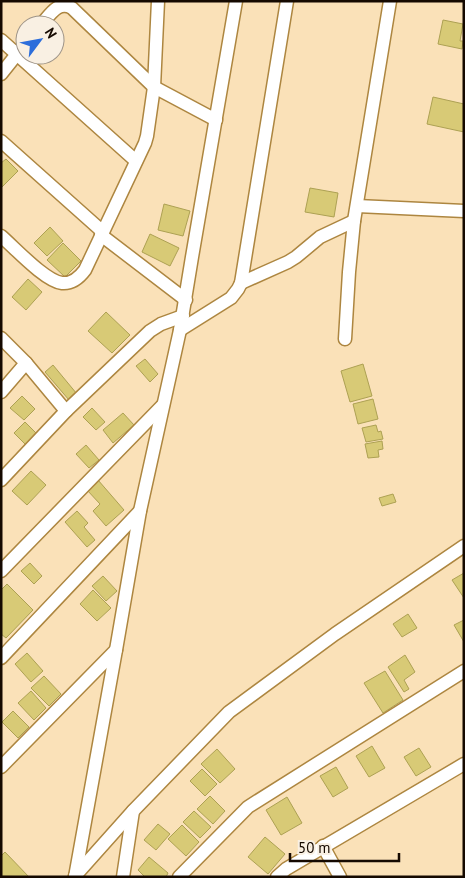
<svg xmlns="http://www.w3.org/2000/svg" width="465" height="878" viewBox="0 0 465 878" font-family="'PT Sans',sans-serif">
<rect width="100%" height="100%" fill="#fae1b8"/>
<!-- building -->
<g fill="#d8ca76" stroke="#ada153">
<polygon points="443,20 463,24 460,41 463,41 462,49 438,44"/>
<polygon points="433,97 464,104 464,132 427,124"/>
<polygon points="6,159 18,171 1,188 1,163"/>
<polygon points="310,188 338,193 334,217 305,212"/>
<polygon points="164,204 190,211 183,236 158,230"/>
<polygon points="50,227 63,241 47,256 34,243"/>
<polygon points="150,234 179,248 170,266 142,252"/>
<polygon points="63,243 81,261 65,277 47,260"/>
<polygon points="28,279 42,292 26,310 12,297"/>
<polygon points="106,312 130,335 112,353 88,331"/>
<polygon points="145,359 158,374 150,382 136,366"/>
<polygon points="363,364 372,396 350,402 341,371"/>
<polygon points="53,365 77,394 69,400 45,372"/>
<polygon points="22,396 35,409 24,420 10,408"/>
<polygon points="373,399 378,419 358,424 353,404"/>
<polygon points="92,408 105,422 96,430 83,417"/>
<polygon points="123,413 134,425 113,443 103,430"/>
<polygon points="25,422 37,434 26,445 14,433"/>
<polygon points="376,425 378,432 381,431 383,439 366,442 362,428"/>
<polygon points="382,441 383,449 378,450 379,457 368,458 365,444"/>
<polygon points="86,445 99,460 89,468 76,454"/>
<polygon points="31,471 46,485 27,505 12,491"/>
<polygon points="98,480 124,510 106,526 93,511 100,504 87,490"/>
<polygon points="393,494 396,502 382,506 379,498"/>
<polygon points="77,511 88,523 84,527 95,540 87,547 65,522"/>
<polygon points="30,563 42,576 34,584 21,571"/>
<polygon points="464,573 464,598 452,580"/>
<polygon points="103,576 117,591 106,601 92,586"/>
<polygon points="7,584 33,610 6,638 1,634 1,590"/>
<polygon points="93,590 111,608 97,621 80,604"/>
<polygon points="408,614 417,628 402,637 393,624"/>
<polygon points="464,620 464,642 454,625"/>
<polygon points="27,653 43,671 31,682 15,664"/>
<polygon points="405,655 415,672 404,680 409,689 404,692 388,667"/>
<polygon points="385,671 403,700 383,713 364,683"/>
<polygon points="44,676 61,694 49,706 31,688"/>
<polygon points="31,691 46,708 34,720 18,703"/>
<polygon points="13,711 29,727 18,738 2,722"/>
<polygon points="372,746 385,768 369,777 356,756"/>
<polygon points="419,748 431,767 416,776 404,757"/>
<polygon points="217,749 235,769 220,783 201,764"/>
<polygon points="336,767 348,788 333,797 320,776"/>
<polygon points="202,769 217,784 205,796 190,781"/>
<polygon points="210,796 225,811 213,824 197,809"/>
<polygon points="287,797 302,823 281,835 266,810"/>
<polygon points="194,811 211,827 200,838 183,822"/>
<polygon points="158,824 170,834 156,850 144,840"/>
<polygon points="182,825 199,842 186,856 168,839"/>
<polygon points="265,837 285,854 268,874 248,857"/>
<polygon points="5,852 29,877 1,876 1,856"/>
<polygon points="149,857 168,873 166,877 145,877 138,870"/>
</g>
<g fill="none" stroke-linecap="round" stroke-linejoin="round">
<defs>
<g id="street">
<path d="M41,25C50,15 58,0 72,8L154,87L216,120"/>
<polyline points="1,40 136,161"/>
<polyline points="1,74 25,44"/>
<polyline points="1,141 103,232"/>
<polyline points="357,206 464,211"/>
<polyline points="101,235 186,300"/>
<path d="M1,236C15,248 45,281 62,283C72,284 79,278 85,270L145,143L147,136L154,87L158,1"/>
<polyline points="241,283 288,262 296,257 320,237 354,221"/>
<polyline points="180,330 231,298 238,289 241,283 287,1"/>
<polyline points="1,338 26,363 66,411"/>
<polyline points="345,339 349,272 354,221 390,1"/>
<polyline points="1,392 26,363"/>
<polyline points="1,480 66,411 150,331 161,324 183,316"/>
<polyline points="1,571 163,405"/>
<polyline points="1,658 140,511"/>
<polyline points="1,767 116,650"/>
<polyline points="323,846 340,877"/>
<polyline points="75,876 133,811 229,712 335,634 464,546"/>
<polyline points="75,877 116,650 140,511 180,330 192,257 236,1"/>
<polyline points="123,877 133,811"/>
<polyline points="179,877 248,807 464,671"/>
<polyline points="277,877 286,869 464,764"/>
</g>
</defs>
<!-- street casing -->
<use href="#street" stroke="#ad8640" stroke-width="15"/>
<!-- street -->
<use href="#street" stroke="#fff" stroke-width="12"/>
</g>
<!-- border -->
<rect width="465" height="878" fill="none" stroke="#150900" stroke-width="5"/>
<!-- north arrow -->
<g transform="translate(40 40) rotate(58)"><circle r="24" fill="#f9f0e3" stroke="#9e9488"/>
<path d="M0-4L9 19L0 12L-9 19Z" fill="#2d6edb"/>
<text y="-8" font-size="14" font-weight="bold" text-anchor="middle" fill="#150900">N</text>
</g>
<!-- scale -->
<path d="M290 853v8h109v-8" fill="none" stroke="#150900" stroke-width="2.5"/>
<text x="298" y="853" font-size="15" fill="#150900" stroke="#f9f0e3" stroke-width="4" paint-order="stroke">50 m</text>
</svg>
